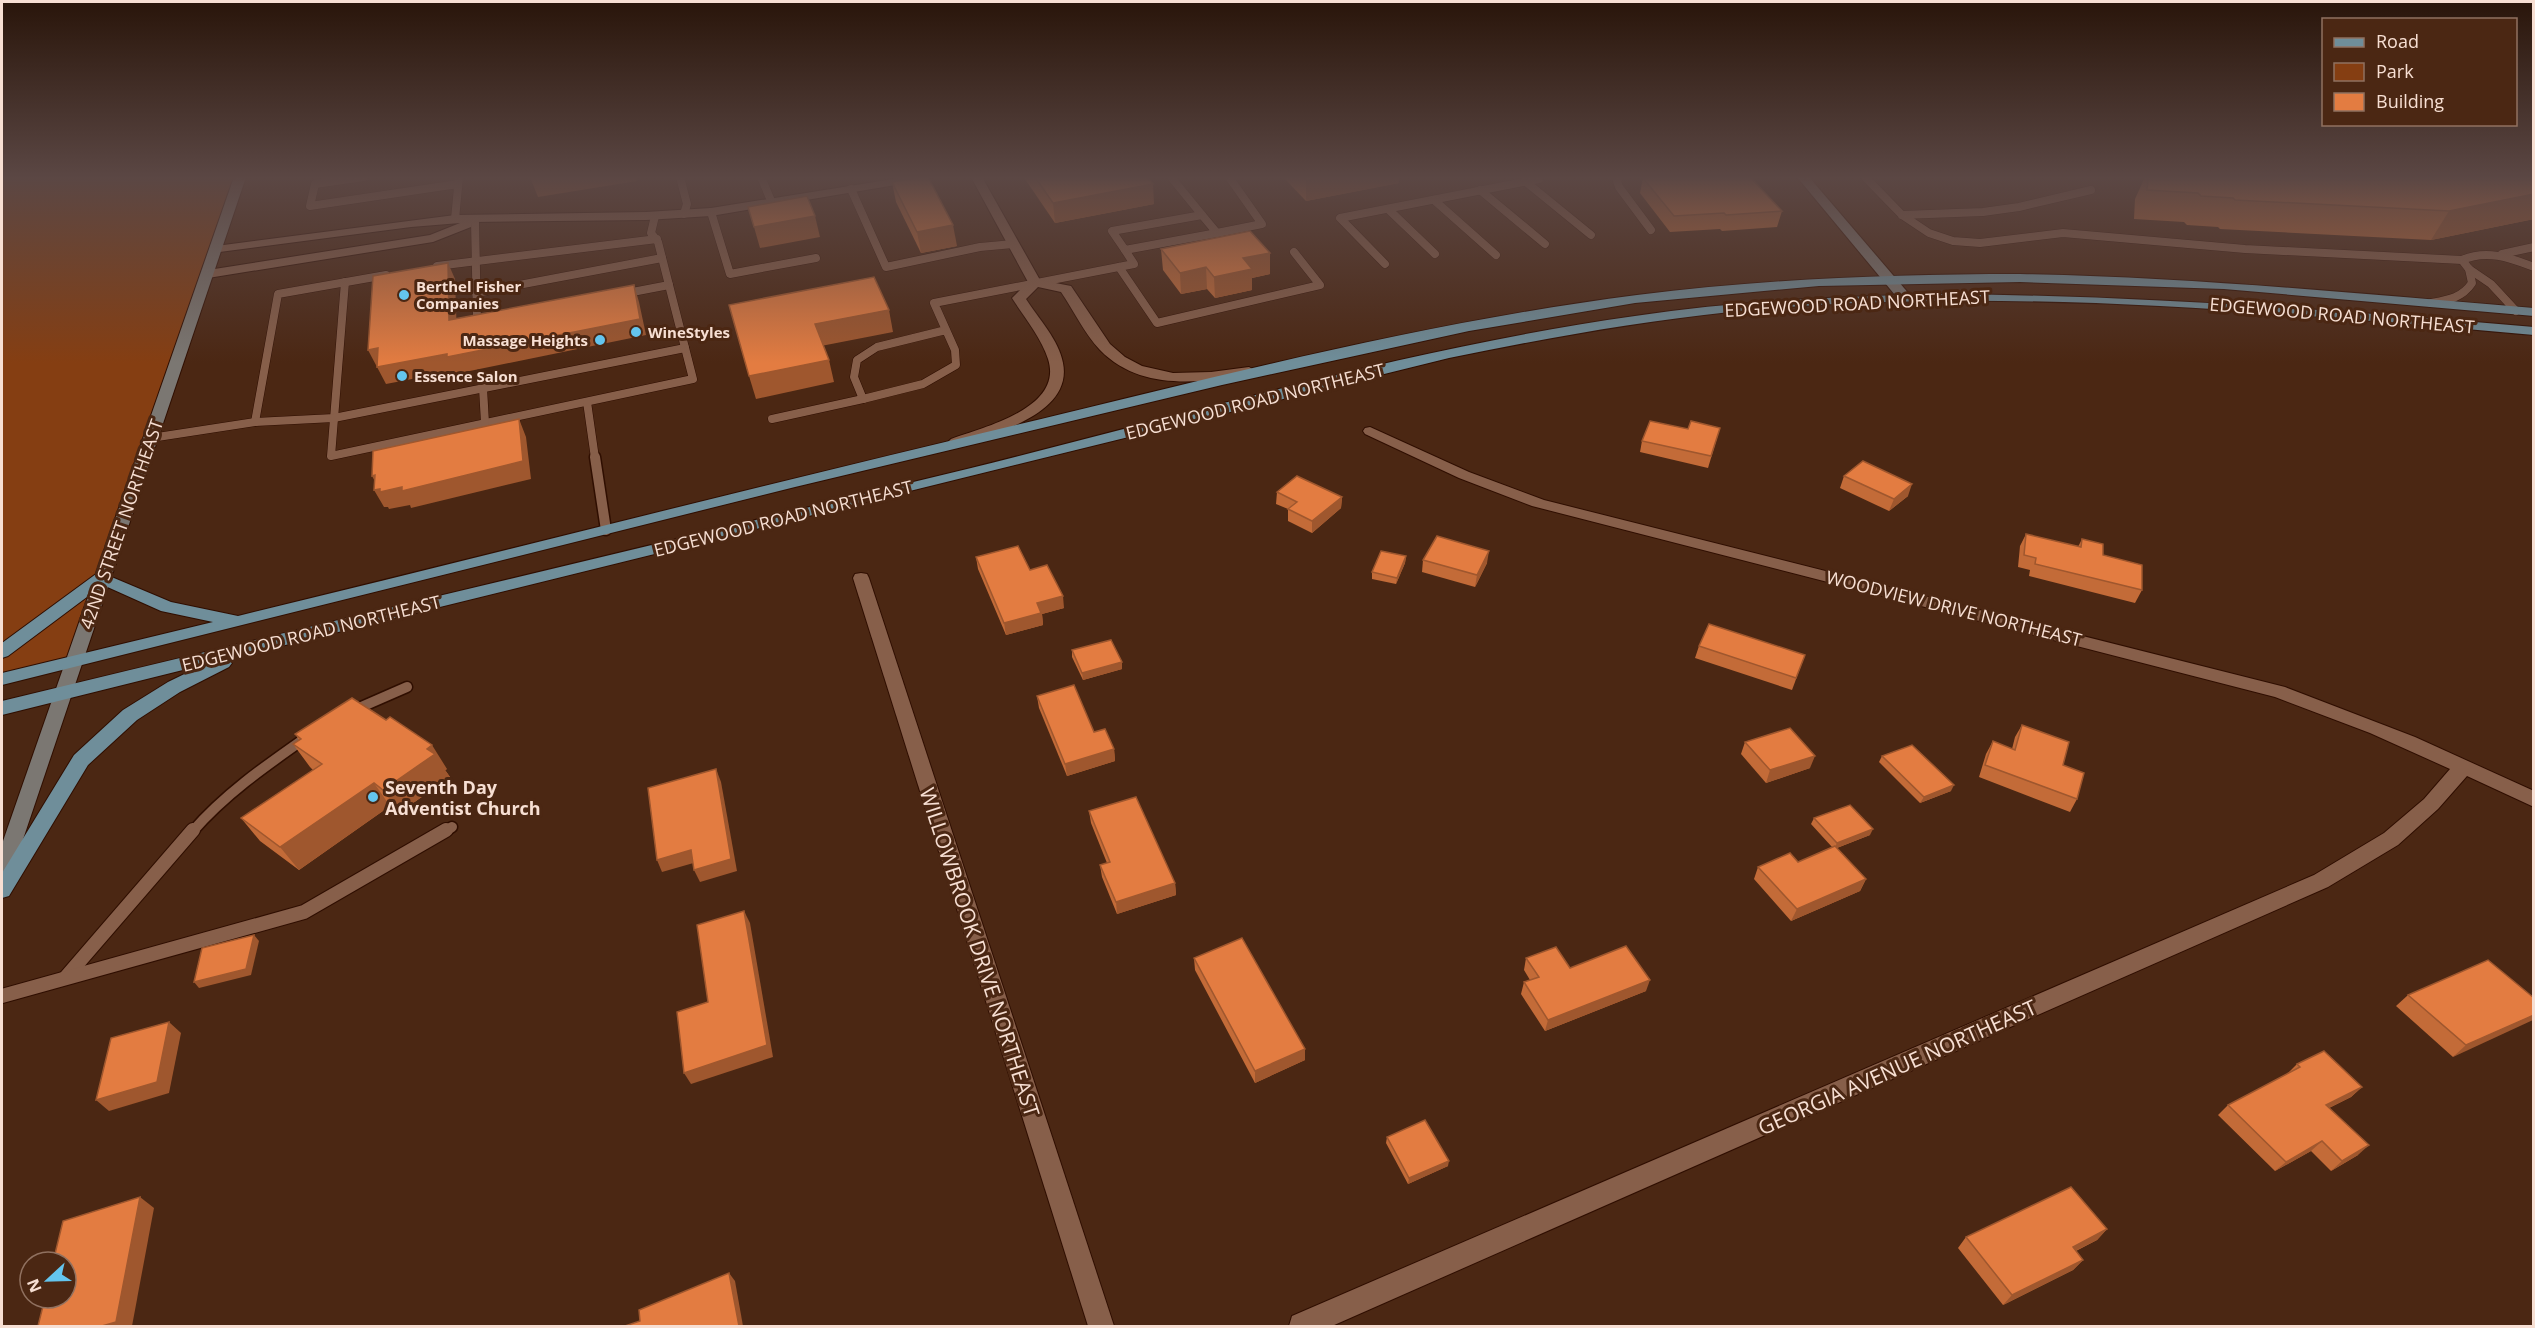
<svg xmlns="http://www.w3.org/2000/svg" width="2535" height="1328" viewBox="0 0 2535 1328" font-family="'Open Sans',sans-serif">
<rect width="100%" height="100%" fill="#4b2713"/>
<!-- green -->
<polygon fill="#853e12" points="2,177 240,177 73,662 2,679"/>
<g fill="none" stroke-linecap="round" stroke-linejoin="round">
<defs>
<g id="lane-far2">
<polyline points="364,177 315,184 310,206 458,184"/>
<polyline points="680,177 687,204 684,214"/>
<polyline points="761,177 772,203"/>
<polyline points="1171,177 1202,215"/>
<polyline points="1619,177 1617,181 1619,187 1651,230"/>
<polyline points="1865,177 1902,215 1929,233 1953,241 1980,243 2063,233 2245,249 2462,260"/>
<polyline points="1526,182 1591,235"/>
<polyline points="851,189 886,267 980,247 1013,244"/>
<polyline points="1480,190 1545,244"/>
<polyline points="1434,200 1496,255"/>
<polyline points="1388,209 1435,254"/>
<polyline points="711,212 730,274 816,258"/>
<polygon points="1202,215 1217,233 1125,250 1112,231"/>
<polyline points="1902,215 1983,212 2019,207 2091,190"/>
<polyline points="455,219 459,177"/>
<polyline points="475,220 477,321 483,320"/>
<polyline points="1217,233 1262,224 1229,177"/>
<polyline points="2502,254 2534,247"/>
<polyline points="1385,264 1340,218 1539,179 1536,177"/>
<polyline points="437,266 657,239"/>
<polyline points="1119,267 1157,323 1320,285 1294,252"/>
<polyline points="345,282 331,456 693,379 658,242 651,233 655,216"/>
<polyline points="476,293 662,258"/>
<polyline points="622,294 669,285"/>
<path d="M2431,303C2448,300 2462,298 2472,283L2469,269"/>
<path d="M2516,311L2491,284L2469,269L2462,260C2487,249 2510,258 2534,267"/>
<polyline points="946,330 877,347 857,360 854,377 863,399 923,384 956,365 955,350 934,303 1134,264 1125,250"/>
<polyline points="483,388 485,423"/>
<polyline points="587,402 595,458"/>
<polyline points="772,419 863,399"/>
<polyline points="255,422 278,294 386,275"/>
<polyline points="151,438 255,422 334,418 685,348"/>
</g>
<g id="lane-far1">
<polyline points="595,457 606,530"/>
<polyline points="352,711 407,687"/>
<path d="M192,832C224,795 264,767 304,739"/>
<polyline points="444,832 452,827"/>
</g>
<g id="lane">
<polyline points="66,977 193,830"/>
<polyline points="2,996 304,912 446,830"/>
</g>
<g id="street">
<polygon points="906,177 931,177 925,180 711,216 646,220 472,222 471,227 433,242 208,278 202,274 208,270 430,235 460,223 411,227 212,253 210,250 216,246 455,215 646,212 711,208"/>
<path d="M971,177H982L1040,280L1071,286L1110,344L1125,357L1142,366L1173,373L1211,372L1249,367L1256,371L1249,375C1198,383 1140,391 1100,350C1084,333 1074,311 1061,292L1038,287L1026,299C1038,318 1059,340 1063,363C1073,413 997,433 961,445H951L948,442L951,439C984,427 1064,408 1048,359C1041,337 1024,317 1012,298L1028,282Z"/>
<polygon points="1370,427 1469,472 1544,500 2285,687 2415,737 2534,791 2534,807 2467,776 2438,809 2398,845 2328,887 1332,1326 1289,1326 1292,1316 2314,875 2384,833 2424,799 2450,769 2370,733 2275,697 1532,506 1459,478 1365,434 1363,431 1365,428"/>
<polygon points="861,573 867,574 869,578 1114,1326 1088,1326 853,578 855,574"/>
</g>
<g id="secondary">
<polygon points="234,177 246,177 12,872 9,878 2,880 2,844"/>
<polygon points="1797,177 1809,177 1910,295 1912,298 1910,301 1900,301"/>
</g>
<g id="primary">
<path d="M2020,274C2192,277 2362,294 2534,308V316L2224,289L2020,282L1819,286L1635,303L1469,331L1222,385L795,487L2,685V673L213,622L161,611L103,585L8,656L2,658V643L96,574L102,573L171,602L238,616C505,551 770,483 1037,420C1235,372 1434,321 1637,295C1764,279 1892,274 2020,274Z"/>
<path d="M1932,294C2133,295 2333,310 2534,327V335C2267,312 1997,285 1730,312C1635,322 1542,339 1449,358L229,659L232,663L229,667L180,692L137,720L88,765L9,896L2,898V873L74,755L123,710L168,682L203,665L2,715V701C323,623 646,547 967,469C1189,414 1408,348 1635,316C1733,301 1832,297 1932,294Z"/>
</g>
</defs>
<!-- lane-far2 casing -->
<use href="#lane-far2" stroke="#2f0e00" stroke-width="9"/>
<!-- lane-far1 casing -->
<use href="#lane-far1" stroke="#2f0e00" stroke-width="13"/>
<!-- lane casing -->
<use href="#lane" stroke="#2f0e00" stroke-width="16"/>
<!-- street casing -->
<use href="#street" stroke="#2f0e00" stroke-width="2"/>
<!-- secondary casing -->
<use href="#secondary" stroke="#2f0e00" stroke-width="2"/>
<!-- primary casing -->
<use href="#primary" stroke="#2f0e00" stroke-width="2"/>
<!-- lane-far2 -->
<use href="#lane-far2" stroke="#875f4a" stroke-width="8"/>
<!-- lane-far1 -->
<use href="#lane-far1" stroke="#875f4a" stroke-width="10"/>
<!-- lane -->
<use href="#lane" stroke="#875f4a" stroke-width="14"/>
<!-- street -->
<use href="#street" fill="#875f4a" fill-rule="evenodd"/>
<!-- secondary -->
<use href="#secondary" fill="#7b7772" fill-rule="evenodd"/>
<!-- primary -->
<use href="#primary" fill="#6f8e9a" fill-rule="evenodd"/>
</g>
<!-- wall -->
<g fill="#c36b38">
<polygon points="1025,177 1147,177 1154,204 1055,223 1025,179"/>
<polygon points="1283,177 1399,177 1399,183 1306,201"/>
<polygon points="2145,177 2534,177 2534,219 2431,240 2220,229 2218,227 2187,225 2184,222 2134,219 2135,199"/>
<polygon points="1643,178 1782,211 1777,227 1722,231 1720,229 1670,232 1640,193"/>
<polygon points="892,182 957,246 921,253 896,202"/>
<polygon points="1161,249 1270,253 1270,274 1252,278 1252,290 1215,298 1207,289 1181,294 1163,270"/>
<polygon points="1720,428 1708,468 1640,452 1642,441 1688,429"/>
<polygon points="1844,476 1908,496 1889,511 1840,488"/>
<polygon points="1277,492 1342,497 1341,508 1312,533 1288,521 1288,509 1276,504"/>
<polygon points="2026,534 2078,547 2082,539 2103,555 2142,590 2135,603 2029,576 2030,570 2018,567 2020,546"/>
<polygon points="1406,556 1405,563 1396,584 1372,579 1372,572"/>
<polygon points="976,557 1030,570 1064,608 1042,614 1043,625 1006,635 978,569"/>
<polygon points="1423,560 1487,563 1475,587 1422,572"/>
<polygon points="1699,646 1805,655 1792,690 1695,658"/>
<polygon points="1072,650 1122,669 1083,680 1072,657"/>
<polygon points="1037,696 1094,732 1114,749 1115,761 1067,776 1039,708"/>
<polygon points="2022,725 2063,765 2077,799 2070,812 1979,777 1986,754 1993,741 2012,749 2015,737"/>
<polygon points="295,734 447,769 445,770 450,777 399,813 390,806 299,870 260,841 241,818 313,770 310,767 293,744 299,740"/>
<polygon points="1745,742 1810,768 1766,783 1741,754"/>
<polygon points="1882,756 1951,791 1920,803 1879,762"/>
<polygon points="1089,811 1175,883 1176,895 1117,914 1102,877 1100,865 1107,863 1091,823"/>
<polygon points="1814,818 1870,835 1837,848 1866,879 1860,891 1791,921 1754,879 1758,867 1798,862 1832,847 1811,824"/>
<polygon points="1194,958 1305,1060 1255,1083 1195,970"/>
<polygon points="1526,958 1570,968 1646,991 1545,1031 1521,994 1524,982 1530,980 1524,970"/>
<polygon points="2408,995 2534,998 2453,1057 2396,1006"/>
<polygon points="2297,1064 2362,1087 2351,1097 2329,1108 2358,1155 2331,1171 2311,1151 2275,1171 2218,1115 2228,1105 2287,1074"/>
<polygon points="1387,1137 1448,1166 1408,1184 1386,1143"/>
<polygon points="2107,1229 2097,1240 2076,1251 2083,1260 2073,1270 2003,1305 1958,1248 1966,1237"/>
</g>
<!-- shaded-wall -->
<g fill="#9f572e">
<polygon points="530,177 636,177 637,181 538,197"/>
<polygon points="1326,177 1399,177 1399,183 1306,201 1306,180"/>
<polygon points="1153,184 1154,204 1055,223 1053,203"/>
<polygon points="2534,194 2534,219 2431,240 2449,211"/>
<polygon points="815,216 820,237 760,248 754,227"/>
<polygon points="953,225 957,246 921,253 917,232"/>
<polygon points="1270,253 1270,274 1252,278 1252,290 1215,298 1214,277 1243,258"/>
<polygon points="448,263 455,279 457,337 449,320"/>
<polygon points="1206,267 1207,289 1181,294 1180,273"/>
<polygon points="634,285 639,302 646,335 455,374 454,371 386,384 377,367"/>
<polygon points="889,310 893,332 821,346 815,324"/>
<polygon points="378,348 377,367 368,350"/>
<polygon points="829,360 834,382 756,399 749,376"/>
<polygon points="519,419 526,437 531,479 411,508 410,505 389,509 388,507 384,507 374,490 379,489 372,476"/>
<polygon points="1912,484 1908,496 1889,511 1894,499"/>
<polygon points="1342,497 1341,508 1312,533 1312,521"/>
<polygon points="1489,551 1487,563 1475,587 1477,575"/>
<polygon points="1406,556 1405,563 1396,584 1397,578"/>
<polygon points="1063,596 1064,608 1042,614 1043,625 1006,635 1004,623 1037,603"/>
<polygon points="1122,662 1122,669 1083,680 1082,673"/>
<polygon points="432,745 447,769 445,770 450,777 399,813 383,790 427,749"/>
<polygon points="1114,749 1115,761 1067,776 1065,764"/>
<polygon points="1815,756 1810,768 1766,783 1770,770"/>
<polygon points="716,769 721,782 737,871 700,882 694,870"/>
<polygon points="374,783 390,806 299,870 280,847"/>
<polygon points="1954,785 1951,791 1920,803 1924,797"/>
<polygon points="1873,829 1870,835 1834,849 1837,843"/>
<polygon points="691,850 697,862 662,872 657,860"/>
<polygon points="1866,879 1860,891 1791,921 1797,909"/>
<polygon points="1175,883 1176,895 1117,914 1116,902"/>
<polygon points="744,911 750,923 773,1057 691,1084 684,1073"/>
<polygon points="254,935 259,941 251,975 199,988 194,982"/>
<polygon points="1650,980 1646,991 1545,1031 1548,1020"/>
<polygon points="2534,1015 2533,1020 2453,1057 2466,1045"/>
<polygon points="169,1022 181,1033 169,1093 109,1111 96,1100"/>
<polygon points="1305,1049 1305,1060 1255,1083 1255,1071"/>
<polygon points="2362,1087 2351,1097 2315,1115 2326,1105"/>
<polygon points="2322,1141 2311,1151 2275,1171 2286,1162"/>
<polygon points="2369,1145 2358,1155 2331,1171 2342,1161"/>
<polygon points="1449,1161 1448,1166 1408,1184 1409,1178"/>
<polygon points="140,1197 154,1208 132,1326 102,1326"/>
<polygon points="2107,1229 2097,1240 2063,1257 2073,1247"/>
<polygon points="2083,1260 2073,1270 2003,1305 2012,1295"/>
<polygon points="729,1273 735,1281 743,1326 739,1326"/>
</g>
<!-- building -->
<g fill="#e37c41" stroke="#9f572e" stroke-width="1.5">
<polygon points="922,177 928,177 953,225 917,232 892,182"/>
<polygon points="1035,177 1147,177 1153,184 1053,203"/>
<polygon points="1303,177 1326,177 1306,180"/>
<polygon points="1657,177 1750,177 1782,211 1726,215 1724,213 1674,216 1643,178"/>
<polygon points="2148,177 2534,177 2534,194 2449,211 2235,200 2233,198 2201,196 2198,193 2147,190"/>
<polygon points="807,196 815,216 754,227 748,207"/>
<polygon points="1250,231 1270,253 1243,258 1252,269 1214,277 1206,267 1180,273 1161,249"/>
<polygon points="448,263 449,320 634,285 640,319 447,357 447,354 377,367 378,348 368,350 373,276"/>
<polygon points="874,277 889,310 815,324 829,360 749,376 729,305"/>
<polygon points="519,419 523,461 402,491 402,487 380,492 380,489 374,490 375,475 372,476 373,451"/>
<polygon points="1650,421 1688,429 1691,421 1720,428 1711,456 1642,441"/>
<polygon points="1863,461 1912,484 1894,499 1844,476"/>
<polygon points="1297,476 1342,497 1312,521 1288,509 1297,502 1277,492"/>
<polygon points="2026,534 2081,547 2082,539 2103,544 2103,555 2142,565 2142,590 2035,564 2036,558 2024,555"/>
<polygon points="1437,536 1489,551 1477,575 1423,560"/>
<polygon points="1018,546 1030,570 1047,565 1063,596 1037,603 1041,613 1004,623 976,557"/>
<polygon points="1381,551 1406,556 1397,578 1372,572"/>
<polygon points="1709,624 1805,655 1796,678 1699,646"/>
<polygon points="1111,640 1122,662 1082,673 1072,650"/>
<polygon points="1074,685 1094,732 1105,729 1114,749 1065,764 1037,696"/>
<polygon points="352,698 386,720 390,717 432,745 427,749 435,754 383,790 374,783 280,847 241,818 322,764 293,744 301,739 295,734"/>
<polygon points="2022,725 2069,742 2063,765 2084,773 2077,799 1985,765 1993,741 2015,750"/>
<polygon points="1790,728 1815,756 1770,770 1745,742"/>
<polygon points="1912,745 1954,785 1924,797 1882,756"/>
<polygon points="716,769 731,859 694,870 691,850 657,860 648,788"/>
<polygon points="1136,797 1175,883 1116,902 1100,865 1110,862 1089,811"/>
<polygon points="1850,805 1873,829 1837,843 1814,818"/>
<polygon points="1835,846 1866,879 1797,909 1758,867 1790,853 1798,862"/>
<polygon points="744,911 767,1045 684,1073 677,1012 708,1002 697,925"/>
<polygon points="254,935 246,969 194,982 202,948"/>
<polygon points="1242,938 1305,1049 1255,1071 1194,958"/>
<polygon points="1626,946 1650,980 1548,1020 1524,982 1539,977 1526,958 1556,947 1570,968"/>
<polygon points="2488,960 2534,998 2534,1015 2466,1045 2408,995"/>
<polygon points="169,1022 157,1082 96,1100 111,1038"/>
<polygon points="2324,1051 2362,1087 2326,1105 2369,1145 2342,1161 2322,1141 2286,1162 2228,1105 2300,1067 2297,1064"/>
<polygon points="1425,1120 1449,1161 1409,1178 1387,1137"/>
<polygon points="2071,1187 2107,1229 2073,1247 2083,1260 2012,1295 1966,1237"/>
<polygon points="140,1197 116,1322 102,1326 38,1326 45,1298 66,1298 66,1262 53,1262 63,1221"/>
<polygon points="729,1273 739,1326 625,1326 640,1321 639,1310"/>
</g>
<!-- sky -->
<linearGradient id="sky" x2="0" y2="1"><stop stop-color="#29150a"/><stop offset="0.49" stop-color="#5b4744"/><stop offset="1" stop-color="#5b4744" stop-opacity="0"/></linearGradient>
<rect width="2535" height="363" fill="url(#sky)"/>
<!-- markers -->
<g fill="#64c5ee" stroke="#4b2713" stroke-width="2">
<circle cx="404" cy="295" r="6"/>
<circle cx="636" cy="332" r="6"/>
<circle cx="600" cy="340" r="6"/>
<circle cx="402" cy="376" r="6"/>
<circle cx="373" cy="797" r="6"/>
</g>
<g text-anchor="middle" dominant-baseline="central" stroke-width="6" stroke-linejoin="round" paint-order="stroke">
<!-- far-poi labels -->
<g font-size="15" font-weight="bold" fill="#f7dfd3" stroke="#4b2713" text-anchor="start">
<text x="416" y="286">Berthel Fisher<tspan x="416" dy="17">Companies</tspan></text>
<text x="648" y="332">WineStyles</text>
<text x="588" y="340" text-anchor="end">Massage Heights</text>
<text x="414" y="376">Essence Salon</text>
</g>
<!-- street labels -->
<g font-size="18" fill="#f7dfd3" stroke="#4b2713">
<text transform="translate(1857 303) rotate(-3)">EDGEWOOD ROAD NORTHEAST</text>
<text transform="translate(2342 315) rotate(5)">EDGEWOOD ROAD NORTHEAST</text>
<text transform="translate(1255 401) rotate(-14)">EDGEWOOD ROAD NORTHEAST</text>
<text transform="translate(783 518) rotate(-14)">EDGEWOOD ROAD NORTHEAST</text>
<text transform="translate(121 524) rotate(-71)">42ND STREET NORTHEAST</text>
<text transform="translate(1954 608) rotate(14)">WOODVIEW DRIVE NORTHEAST</text>
<text transform="translate(311 633) rotate(-14)">EDGEWOOD ROAD NORTHEAST</text>
</g>
<!-- poi labels -->
<g font-size="18" font-weight="bold" fill="#f7dfd3" stroke="#4b2713" text-anchor="start">
<text x="385" y="787">Seventh Day<tspan x="385" dy="21">Adventist Church</tspan></text>
</g>
<!-- near-street labels -->
<g font-size="21" fill="#f7dfd3" stroke="#4b2713">
<text transform="translate(980 952) rotate(72)">WILLOWBROOK DRIVE NORTHEAST</text>
<text transform="translate(1897 1067) rotate(-24)">GEORGIA AVENUE NORTHEAST</text>
</g>
</g>
<!-- border -->
<rect width="2535" height="1328" fill="none" stroke="#f7dfd3" stroke-width="6"/>
<!-- legend -->
<rect x="2322" y="18" width="195" height="108" fill="#4b2713" stroke="#907160" stroke-width="1.5"/>
<rect x="2334" y="38" width="30" height="9" fill="#6f8e9a" stroke="#907160" stroke-width="1.5"/>
<text x="2376" y="48" font-size="18" fill="#f7dfd3">Road</text>
<rect x="2334" y="63" width="30" height="18" fill="#853e12" stroke="#907160" stroke-width="1.5"/>
<text x="2376" y="78" font-size="18" fill="#f7dfd3">Park</text>
<rect x="2334" y="93" width="30" height="18" fill="#e37c41" stroke="#907160" stroke-width="1.5"/>
<text x="2376" y="108" font-size="18" fill="#f7dfd3">Building</text>
<!-- north arrow -->
<g transform="translate(48 1280) rotate(248)"><circle r="28" fill="#4b2713" stroke="#907160" stroke-width="1.5"/>
<path d="M0-4.5L10 22L0 15L-10 22Z" fill="#64c5ee"/>
<text y="-9" font-size="16" font-weight="bold" text-anchor="middle" fill="#f7dfd3">N</text>
</g>
</svg>
